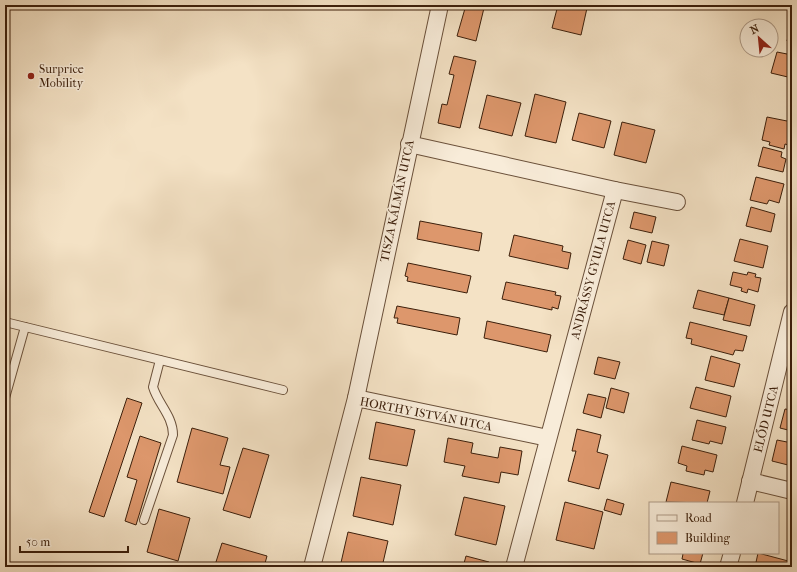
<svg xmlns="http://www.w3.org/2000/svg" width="797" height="572" viewBox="0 0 797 572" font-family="'IM FELL French Canon',serif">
<rect width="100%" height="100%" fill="#f4e2c5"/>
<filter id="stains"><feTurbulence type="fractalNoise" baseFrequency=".005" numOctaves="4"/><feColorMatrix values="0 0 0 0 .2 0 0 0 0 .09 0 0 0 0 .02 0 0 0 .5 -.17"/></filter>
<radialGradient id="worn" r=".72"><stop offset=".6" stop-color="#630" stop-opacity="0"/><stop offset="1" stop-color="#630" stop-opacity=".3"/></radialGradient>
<!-- building -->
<g fill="#dd976c" stroke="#3c1f0b">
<polygon points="466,5 484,8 476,41 457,36"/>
<polygon points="558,5 581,5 580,7 587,8 581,35 552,28"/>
<polygon points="792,22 792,42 787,41"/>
<polygon points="777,52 792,55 792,78 771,73"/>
<polygon points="454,56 476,61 460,128 438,123 442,104 447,105 454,75 449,74"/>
<polygon points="535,94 566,102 556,143 525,136"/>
<polygon points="487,95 521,103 512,136 479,128"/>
<polygon points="579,113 611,121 604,148 572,140"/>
<polygon points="767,117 792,122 792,146 785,144 784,149 769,145 770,142 762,140"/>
<polygon points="622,122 655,130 646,163 614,155"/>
<polygon points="763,147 782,152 781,157 786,159 783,172 758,166"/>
<polygon points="756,177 784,184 779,203 769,200 767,204 750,200"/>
<polygon points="751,207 775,214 771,232 746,226"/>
<polygon points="634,212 656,217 652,233 630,228"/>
<polygon points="420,221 482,233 479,251 417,239"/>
<polygon points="514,235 563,246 562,251 571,253 568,269 509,256"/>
<polygon points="740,239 768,246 763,268 734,261"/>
<polygon points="628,240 646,245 641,264 623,259"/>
<polygon points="652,241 669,245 664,266 647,262"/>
<polygon points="408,263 471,276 467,293 407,281 408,277 405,276"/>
<polygon points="733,272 747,275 748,272 756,274 755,277 761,278 758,292 748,289 747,293 741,291 742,288 730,285"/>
<polygon points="506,282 556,292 555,295 561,296 558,309 552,307 552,310 502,299"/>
<polygon points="698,290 729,298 724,315 693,308"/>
<polygon points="729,298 755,305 750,326 723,320"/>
<polygon points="397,306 460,318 457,335 397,323 398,318 394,318"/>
<polygon points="487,321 551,335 547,352 484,338"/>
<polygon points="690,322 747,336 743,351 735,350 733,355 691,344 692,339 686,338"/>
<polygon points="711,356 740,364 734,387 705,380"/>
<polygon points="598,357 620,362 615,379 594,374"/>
<polygon points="696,387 731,396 726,417 690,408"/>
<polygon points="611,388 629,393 624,413 606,408"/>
<polygon points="588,394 606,398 601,418 583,413"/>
<polygon points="127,398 142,403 104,517 89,512"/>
<polygon points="785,409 792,410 792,431 780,428"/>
<polygon points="697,420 726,427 722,444 710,441 709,444 692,440"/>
<polygon points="376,422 415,430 407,466 369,459"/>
<polygon points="192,428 228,438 220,465 230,467 223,494 177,482"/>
<polygon points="577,429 601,435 597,452 608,455 599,489 568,481 576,451 572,451"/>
<polygon points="140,436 161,443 136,525 125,521 137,480 127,477"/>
<polygon points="448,438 473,443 471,453 498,458 500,447 522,451 518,475 501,472 499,483 462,476 465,466 444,462"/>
<polygon points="777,440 792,443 792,466 772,461"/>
<polygon points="682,446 717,455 713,472 705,470 704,475 686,471 687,466 678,463"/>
<polygon points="243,448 269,455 250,518 223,510"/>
<polygon points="361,477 401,485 393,525 353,516"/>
<polygon points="671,482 710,491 707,503 666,502"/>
<polygon points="464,497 505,506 496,545 455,535"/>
<polygon points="607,499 624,504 621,515 604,510"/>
<polygon points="565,502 603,512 594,549 556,540"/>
<polygon points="159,509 190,518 178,561 147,552"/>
<polygon points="348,532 388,541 382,567 340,567"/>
<polygon points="222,543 267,556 264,567 221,567 215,565"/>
<polygon points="680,553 703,553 700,564 682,559 683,554"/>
<polygon points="758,553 792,562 792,567 755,567"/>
<polygon points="466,556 489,562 488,567 463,567"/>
</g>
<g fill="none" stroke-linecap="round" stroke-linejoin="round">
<defs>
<g id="lane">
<polyline points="5,322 283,390"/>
<polyline points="5,398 25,327"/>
<path d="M144,520L173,435C173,416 158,404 153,387L160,360"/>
</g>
<g id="street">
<polyline points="409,144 615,190 514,567"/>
<polyline points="615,190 677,202"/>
<polyline points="356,398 440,5"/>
<polyline points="750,481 792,491"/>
<polyline points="745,503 792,312"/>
<polyline points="312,567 356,398 548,438"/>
<polyline points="728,567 732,553"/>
</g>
</defs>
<!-- lane casing -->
<use href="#lane" stroke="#6a503a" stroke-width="10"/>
<!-- street casing -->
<use href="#street" stroke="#6a503a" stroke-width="18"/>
<!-- lane -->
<use href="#lane" stroke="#f8ecd9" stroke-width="8"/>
<!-- street -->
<use href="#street" stroke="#f8ecd9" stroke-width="16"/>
</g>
<!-- markers -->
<circle fill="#8f2418" stroke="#f8ecd9" stroke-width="1.5" cx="31" cy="76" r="4"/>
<g text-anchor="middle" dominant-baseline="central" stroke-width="3" stroke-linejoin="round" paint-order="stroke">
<!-- poi labels -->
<g font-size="12" fill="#3c1f0b" stroke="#f8ecd9" text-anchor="start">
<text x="39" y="69">Surprice<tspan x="39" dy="14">Mobility</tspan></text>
</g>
<!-- street labels -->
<g font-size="12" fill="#3c1f0b" stroke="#f8ecd9">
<text transform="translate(397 201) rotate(-78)">TISZA KÁLMÁN UTCA</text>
<text transform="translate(593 270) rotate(-75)">ANDRÁSSY GYULA UTCA</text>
<text transform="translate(426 414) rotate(11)">HORTHY ISTVÁN UTCA</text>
<text transform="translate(766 419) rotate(-76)">ELŐD UTCA</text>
</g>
</g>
<!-- margin -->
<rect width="797" height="572" fill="none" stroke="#f4e2c5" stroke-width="20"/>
<rect x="6" y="6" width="785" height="560" fill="none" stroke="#3c1f0b" stroke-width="2"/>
<rect x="10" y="10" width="777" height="552" fill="none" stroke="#3c1f0b"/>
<!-- legend -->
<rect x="649" y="502" width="130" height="52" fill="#f8ecd9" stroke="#ad9a87"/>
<rect x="657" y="515" width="20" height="6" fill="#f8ecd9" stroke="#ad9a87"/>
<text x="685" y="522" font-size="12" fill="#3c1f0b">Road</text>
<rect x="657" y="532" width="20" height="12" fill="#dd976c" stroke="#ad9a87"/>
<text x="685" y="542" font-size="12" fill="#3c1f0b">Building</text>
<!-- north arrow -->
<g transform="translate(759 38) rotate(333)"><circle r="19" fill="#f8ecd9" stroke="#ad9a87"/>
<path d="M0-3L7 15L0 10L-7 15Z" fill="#8f2418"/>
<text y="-6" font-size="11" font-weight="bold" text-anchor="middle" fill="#3c1f0b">N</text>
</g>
<!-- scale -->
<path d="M20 546v6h108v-6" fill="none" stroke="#3c1f0b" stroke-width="2"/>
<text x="26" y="546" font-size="12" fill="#3c1f0b" stroke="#f8ecd9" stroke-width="3" paint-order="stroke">50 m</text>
<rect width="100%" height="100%" filter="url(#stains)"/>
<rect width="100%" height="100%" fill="url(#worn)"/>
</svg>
